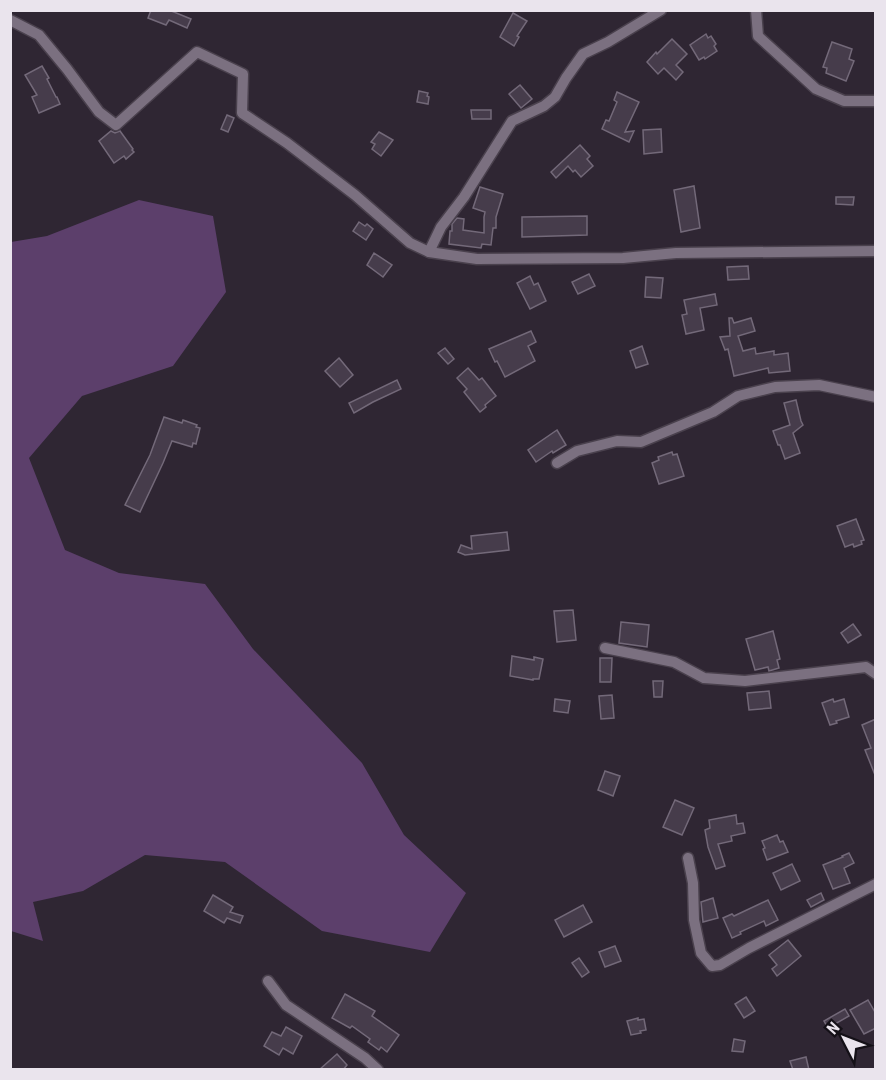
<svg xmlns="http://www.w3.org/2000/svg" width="886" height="1080" viewBox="0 0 886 1080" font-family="'Roboto Condensed',sans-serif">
<rect width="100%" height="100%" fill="#2f2633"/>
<!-- green -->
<polygon fill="#5c3f6b" points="139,200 213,216 226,292 173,366 82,396 29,458 65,550 119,573 205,584 253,649 362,763 404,835 466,893 430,952 322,931 225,862 145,855 83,891 33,902 43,941 11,931 11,242 47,236"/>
<!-- building -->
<g fill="#463c4b" stroke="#736979" stroke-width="1.5">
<polygon points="151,10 169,10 191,19 187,28 169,20 166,25 148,18"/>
<polygon points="513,13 527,21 517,36 519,37 514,46 500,37"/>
<polygon points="706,34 708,38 711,36 716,44 714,46 717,51 705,59 704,57 699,60 690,45"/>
<polygon points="672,39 687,54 676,65 683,72 676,80 664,68 658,74 647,62 656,52 657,54"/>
<polygon points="832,42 852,49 849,59 854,61 846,81 826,73 827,68 823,67"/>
<polygon points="42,66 49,78 47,79 56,97 57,97 60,104 39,113 32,97 37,95 25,75"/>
<polygon points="520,85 532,99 521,108 509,94"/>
<polygon points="419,91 428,93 427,96 429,97 428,104 417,102"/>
<polygon points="617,92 639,102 625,132 634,131 629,142 602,129 606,120 609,121 617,102 614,100"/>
<polygon points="471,110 491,110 491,119 472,119"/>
<polygon points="227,115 234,118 228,132 221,129"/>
<polygon points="661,129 662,152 644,154 643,130"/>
<polygon points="111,131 115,133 120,131 133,149 132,150 134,152 126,159 124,156 114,163 99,141"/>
<polygon points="379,132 393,140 381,156 372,149 375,144 371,142"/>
<polygon points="580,145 590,156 587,159 593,166 581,177 575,170 573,172 568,166 556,178 551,172"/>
<polygon points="694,186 700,228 681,232 674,190"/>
<polygon points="480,187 503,194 496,217 496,228 493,228 491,245 482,244 481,248 449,244 450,231 452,231 452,224 457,218 464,219 463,230 484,233 484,217 485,212 473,208"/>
<polygon points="836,197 854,197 853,205 836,204"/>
<polygon points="587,216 587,235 522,237 522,217"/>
<polygon points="359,222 365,226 367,224 373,229 366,240 353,231"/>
<polygon points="374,253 392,265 383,277 367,265"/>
<polygon points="748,266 749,279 728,280 727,267"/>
<polygon points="589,274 595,286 578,294 572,282"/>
<polygon points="530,276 534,285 538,283 546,301 530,309 517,283"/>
<polygon points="646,277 663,278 661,298 645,297"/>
<polygon points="715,294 717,305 700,308 704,330 686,334 682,315 687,314 684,300"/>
<polygon points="729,318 732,318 734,323 751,318 755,331 738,336 743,351 755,348 756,354 774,351 774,355 788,353 790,371 769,373 768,368 734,376 728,349 725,350 720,337 730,336"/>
<polygon points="531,331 536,342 528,346 535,361 505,377 497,361 495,362 489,349"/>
<polygon points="642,346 648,364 636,368 630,351"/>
<polygon points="445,348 454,359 448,364 438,353"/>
<polygon points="339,358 353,375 340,387 325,371"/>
<polygon points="468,368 479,380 482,378 496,396 485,405 486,407 480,412 464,392 467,389 457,378"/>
<polygon points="397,380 401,389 373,402 354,413 349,403"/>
<polygon points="796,400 801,421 803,425 793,433 800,453 785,459 780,445 778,445 773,431 790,425 784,403"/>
<polygon points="164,417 182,423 183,420 197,425 196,427 200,428 196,444 193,443 192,447 172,441 163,463 140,512 125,505 150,455"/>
<polygon points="557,430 566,445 553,453 552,451 536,462 528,450"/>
<polygon points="672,452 673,455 677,454 684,476 659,484 652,463 659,460 658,457"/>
<polygon points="856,519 864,540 861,541 862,544 854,547 853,544 845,547 837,526"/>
<polygon points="507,532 509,550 465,555 458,552 461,545 472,549 471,536"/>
<polygon points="573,610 576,640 557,642 554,611"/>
<polygon points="621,622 649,625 647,647 619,643"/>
<polygon points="853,624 861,635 848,643 841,633"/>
<polygon points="773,631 780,659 777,660 779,668 769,671 768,667 755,670 746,639"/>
<polygon points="512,656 534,660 534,657 543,659 539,679 533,679 533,680 510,676"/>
<polygon points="600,658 612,658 611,682 600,682"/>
<polygon points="653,681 663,681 662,697 654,697"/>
<polygon points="769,691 771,708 749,710 747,693"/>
<polygon points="612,695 614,718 601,719 599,696"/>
<polygon points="555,699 570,701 568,713 554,711"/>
<polygon points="833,699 834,702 844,699 849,717 836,721 837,723 830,725 822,703"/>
<polygon points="876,719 876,775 875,775 865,750 871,748 862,725"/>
<polygon points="605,771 620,776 613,796 598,790"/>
<polygon points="675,800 694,808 682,835 663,827"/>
<polygon points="736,815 737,824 743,823 745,833 731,836 732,841 718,844 725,866 716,869 708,847 705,830 710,828 709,820"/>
<polygon points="777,835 780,842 783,841 788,852 767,860 763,849 765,848 762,841"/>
<polygon points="849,853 854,863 844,868 850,883 833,889 823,865 843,857 842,856"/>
<polygon points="792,864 800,881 781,890 773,873"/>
<polygon points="821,893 824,900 811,907 807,900"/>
<polygon points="213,895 233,907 230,912 243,916 240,923 227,918 224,923 204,911"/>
<polygon points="713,898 718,918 703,922 701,902"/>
<polygon points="768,900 778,920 766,926 764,921 740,932 741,934 732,938 723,918 732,914 734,916"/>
<polygon points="583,905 592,922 564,937 555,920"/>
<polygon points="788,940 801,956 777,976 772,969 777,965 769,955"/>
<polygon points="615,946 621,961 605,967 599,952"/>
<polygon points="579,958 589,972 582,977 572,963"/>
<polygon points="345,994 375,1011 372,1016 399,1035 387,1052 381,1047 379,1050 368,1042 370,1039 352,1026 350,1028 332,1018"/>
<polygon points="746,997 755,1011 744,1018 735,1004"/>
<polygon points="868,1000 876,1014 876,1028 864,1034 850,1010"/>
<polygon points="845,1009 849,1016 828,1028 824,1021"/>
<polygon points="638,1018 638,1020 644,1019 646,1030 640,1031 641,1033 631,1035 627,1021"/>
<polygon points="286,1027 302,1036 293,1054 283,1048 279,1055 264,1046 272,1032 281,1036"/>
<polygon points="734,1039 745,1041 743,1052 732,1051"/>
<polygon points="337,1054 347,1065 343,1070 319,1070"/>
<polygon points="806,1057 809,1070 793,1070 790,1061"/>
</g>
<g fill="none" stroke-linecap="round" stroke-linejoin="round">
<defs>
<g id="minor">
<polyline points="756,10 758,36 816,89 844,101 876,101"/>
<polyline points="10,20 39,35 67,69 99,112 116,125 197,52 243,74 242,113 287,143 355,195 410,243 429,252 477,259 623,258 676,253 876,251"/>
<polyline points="429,252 441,227 464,197 512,121 544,106 555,97 566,78 583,54 608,42 661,10"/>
<polyline points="557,463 577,451 617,441 641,442 713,412 738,396 775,387 819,385 876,397"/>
<polyline points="605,648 674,662 704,678 745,681 866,667 876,674"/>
<polyline points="688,858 693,883 694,920 701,953 712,966 720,965 749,948 876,884"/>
<polyline points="268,981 286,1005 365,1058 378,1070"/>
</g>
</defs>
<!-- minor casing -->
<use href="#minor" stroke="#4a414d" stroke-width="13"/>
<!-- minor -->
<use href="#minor" stroke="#7b7080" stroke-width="10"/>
</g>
<!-- border -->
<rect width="886" height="1080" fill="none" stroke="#eae4ed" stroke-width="24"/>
<!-- north arrow -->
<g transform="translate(844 1038) rotate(312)" stroke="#141017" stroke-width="4.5" paint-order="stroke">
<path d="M0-4.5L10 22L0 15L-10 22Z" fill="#eae4ed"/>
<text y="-9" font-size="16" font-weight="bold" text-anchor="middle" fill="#eae4ed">N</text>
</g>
</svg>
